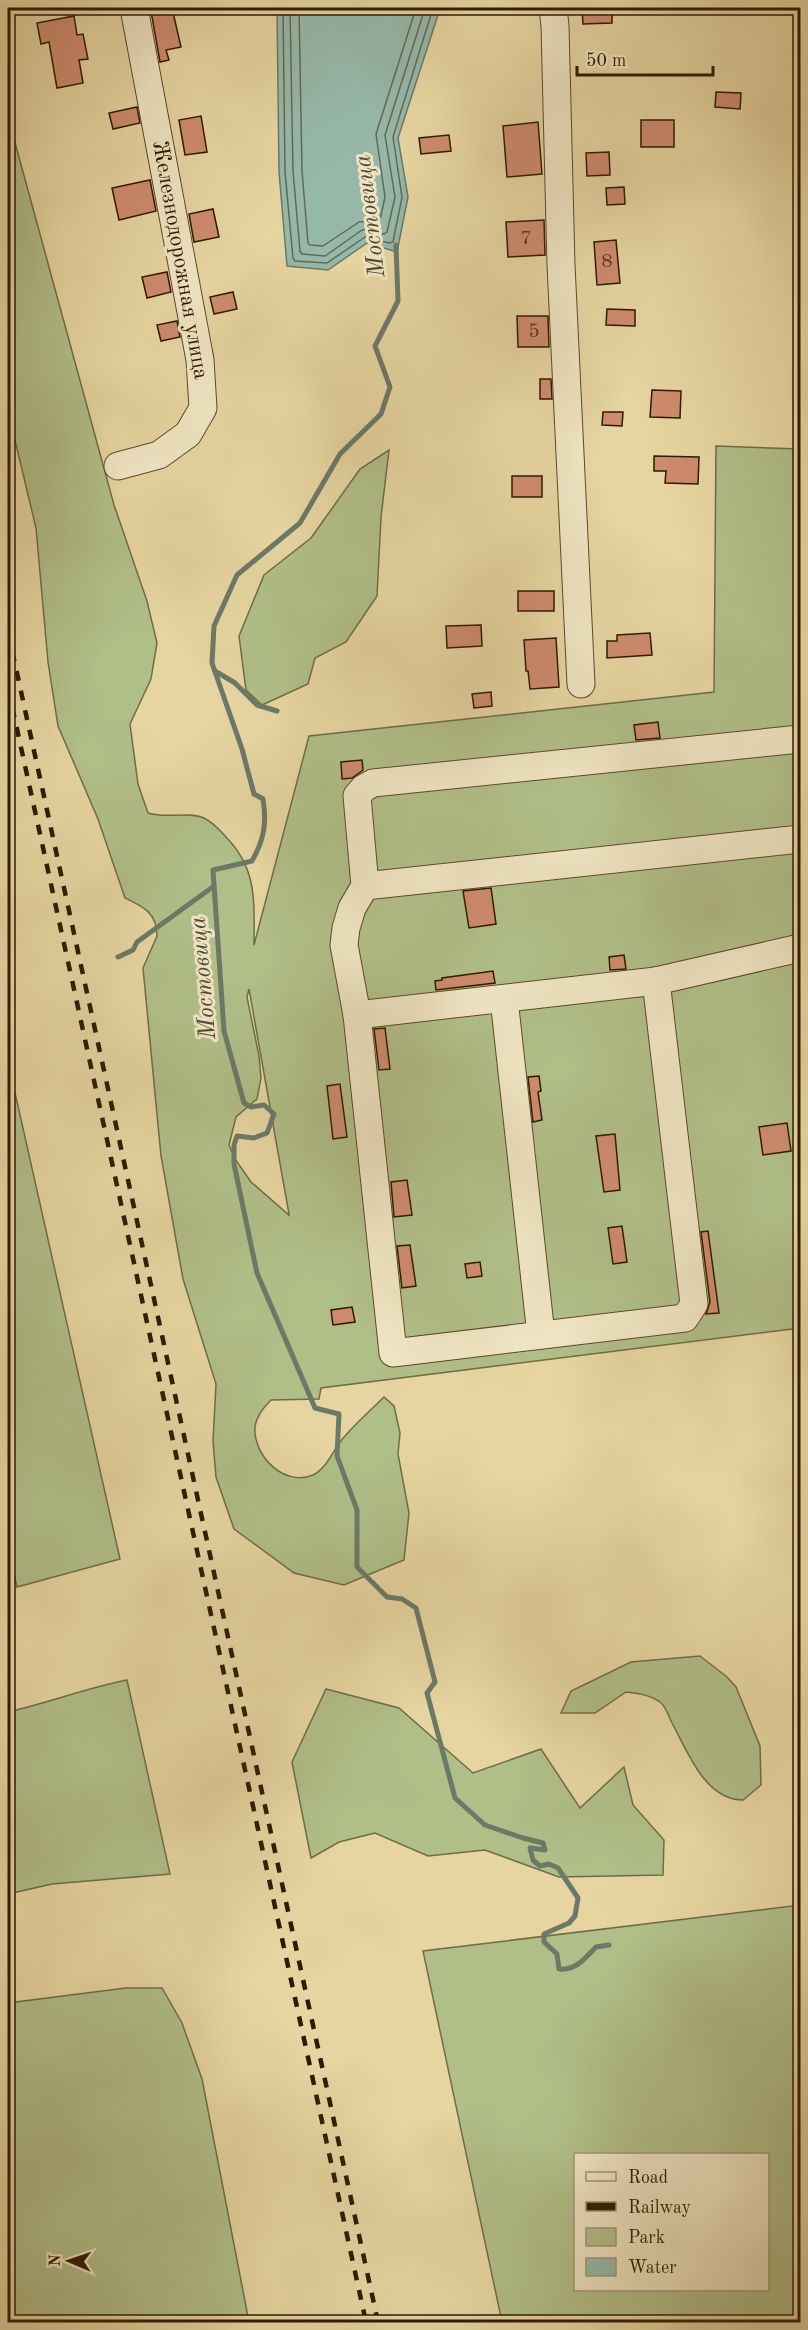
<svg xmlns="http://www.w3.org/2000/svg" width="808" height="2330" viewBox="0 0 808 2330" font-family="'Old Standard TT',serif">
<rect width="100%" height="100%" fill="#e6d5a1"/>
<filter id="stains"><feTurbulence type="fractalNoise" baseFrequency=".00333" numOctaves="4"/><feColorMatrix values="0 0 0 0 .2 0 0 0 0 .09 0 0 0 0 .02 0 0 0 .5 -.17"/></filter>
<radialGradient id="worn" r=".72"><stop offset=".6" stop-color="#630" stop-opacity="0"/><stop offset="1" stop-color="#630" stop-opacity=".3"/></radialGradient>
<!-- green -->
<g fill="#b0be88" stroke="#6f6c46" stroke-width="1.5" fill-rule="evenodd">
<path d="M8,117L114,505L147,601L157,643L151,679L130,724L138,784L148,813C167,819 188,811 204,818C212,822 219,829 225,836C258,869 254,902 254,945L309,736L714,692L716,446L800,449V1328L321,1388L319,1399L271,1400C264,1407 256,1416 255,1427C253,1456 284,1487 313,1475C328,1468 334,1447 345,1436C357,1422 371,1410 384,1397L394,1406L400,1433L398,1454L409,1513L404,1560L344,1585L294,1573L234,1529L216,1477L213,1441L216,1384L183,1279L161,1156L143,968L157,936C157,913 144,907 125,898L98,819L58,726L48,662L36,528L8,411ZM249,989L289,1214V1215L251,1182L235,1159L229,1145L236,1117L257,1099L261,1078L259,1056L247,997Z"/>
<polygon points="389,450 381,517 377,596 346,642 315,658 308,684 262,705 246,690 239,636 264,575 311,538 360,469"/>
<polygon points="8,1073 11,1075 120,1559 17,1587 8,1547"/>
<path d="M700,1656L727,1677L736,1687L760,1746L761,1785L743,1800C705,1800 688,1752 672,1723C669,1717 666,1707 661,1703C652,1695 637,1693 626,1692L595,1713H561L571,1691L631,1662Z"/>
<path d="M127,1680L170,1874L52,1884L8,1894V1712C48,1703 86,1688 127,1680Z"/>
<polygon points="326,1689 399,1708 473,1773 541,1749 580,1808 624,1767 633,1805 664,1840 663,1875 559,1877 485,1850 428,1856 375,1833 339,1842 311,1858 292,1762"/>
<path d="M800,1905V2322H502L423,1951ZM576,2154H768V2290H576Z"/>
<polygon points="126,1988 162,1988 182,2023 202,2079 249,2322 8,2322 8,2003"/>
</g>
<!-- water -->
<polygon fill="#96b8a9" stroke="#6c7967" stroke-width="1.5" points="277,8 439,8 437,18 398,138 408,197 397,252 367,243 328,270 287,266 279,172"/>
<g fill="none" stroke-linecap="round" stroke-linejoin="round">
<!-- shore -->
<g stroke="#626956" stroke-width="1.5">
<polyline points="283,8 285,172 293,258 295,261 327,263 365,237 389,243 393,242 402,197 393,137 433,8"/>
<polyline points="290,8 293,171 300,251 302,254 325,256 362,230 370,230 384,234 387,232 395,197 385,135 425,8"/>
<polyline points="299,8 302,171 308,243 310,245 323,246 359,222 380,220 385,197 376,134 416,8"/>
</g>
<!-- stream -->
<g stroke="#6c7967" stroke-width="5">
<path d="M396,245L398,301L375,346L390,387L381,414L340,454L300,523L237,575L214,626L212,663L242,749L254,794L263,799C267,823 264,840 252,861L213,870L224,1031L244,1103L251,1107L264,1105L274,1114L267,1133L254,1138L237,1136L234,1145V1164L257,1273L315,1408L339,1414L337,1456L357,1510V1567L387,1597L402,1599L416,1608L435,1682L427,1693L455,1798L485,1825L523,1838L543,1843L545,1850L530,1848L533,1860L540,1866L549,1864L558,1868L578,1898L575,1916L569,1923L544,1934V1942L557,1954L559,1969C576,1971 585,1958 596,1947L609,1945"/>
<polyline points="215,671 235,683 257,705 277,711"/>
<polyline points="118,957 133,950 137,942 214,886"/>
</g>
</g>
<!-- building -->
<g fill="#ce8b6e" stroke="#2e1a03" stroke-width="1.5">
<polygon points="166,8 172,8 181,47 166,50 169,60 160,62 151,11"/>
<polygon points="582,8 612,8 612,23 583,24"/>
<polygon points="74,16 77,35 83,34 88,59 79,60 83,83 57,88 49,42 41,44 37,23"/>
<polygon points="716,92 741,93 740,109 715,107"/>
<polygon points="137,107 140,123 113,129 109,113"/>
<polygon points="201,116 207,152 185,155 179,120"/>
<rect x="641" y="120" width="33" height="27"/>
<polygon points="538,122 542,174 507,177 503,126"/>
<polygon points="449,135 451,151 421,154 419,138"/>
<polygon points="609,152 610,175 587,176 586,153"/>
<polygon points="150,180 156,211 119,220 112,188"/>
<polygon points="624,187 625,204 607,205 606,188"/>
<polygon points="213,209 219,237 194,242 189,214"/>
<polygon points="544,220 545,255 508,257 506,222"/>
<polygon points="616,240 620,283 597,285 594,242"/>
<polygon points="167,272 171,292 147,298 142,277"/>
<polygon points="233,292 237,309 214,314 210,297"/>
<polygon points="607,309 635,310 635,326 606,325"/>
<polygon points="517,316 548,316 549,347 518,347"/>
<polygon points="177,321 180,337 161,341 157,325"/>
<polygon points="540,379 551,379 552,399 540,399"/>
<polygon points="652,390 681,391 680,418 650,417"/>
<polygon points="603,412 623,412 622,426 602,425"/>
<polygon points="654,456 699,457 698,484 665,483 666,471 654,471"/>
<rect x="512" y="476" width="30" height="21"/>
<rect x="518" y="591" width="36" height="20"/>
<polygon points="481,625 482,646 447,648 446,626"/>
<polygon points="650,633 652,655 607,658 607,641 617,641 617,635"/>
<polygon points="556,638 559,687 530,689 528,671 526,671 524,640"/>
<polygon points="491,692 492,706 474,708 472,694"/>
<polygon points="658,722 660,738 636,740 634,725"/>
<polygon points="362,760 363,770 352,778 342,779 341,762"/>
<polygon points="491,888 496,924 469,928 463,891"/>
<polygon points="624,955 626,969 610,970 609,957"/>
<polygon points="493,971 495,983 436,990 435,981 442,980 442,978"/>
<polygon points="385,1028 390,1069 379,1070 374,1029"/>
<polygon points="539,1076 541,1091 538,1092 542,1120 533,1122 528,1077"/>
<polygon points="340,1084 347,1137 333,1139 327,1086"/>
<polygon points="787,1123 791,1151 763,1155 759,1127"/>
<polygon points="615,1134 620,1190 604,1192 596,1136"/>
<polygon points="407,1180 412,1215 394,1217 391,1182"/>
<polygon points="622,1226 627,1262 613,1264 608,1228"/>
<polygon points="708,1231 719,1313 706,1314 710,1302 701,1232"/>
<polygon points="410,1245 416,1286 402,1288 397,1246"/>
<polygon points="480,1262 482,1276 467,1278 465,1264"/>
<polygon points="352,1307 355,1322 333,1325 331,1310"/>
</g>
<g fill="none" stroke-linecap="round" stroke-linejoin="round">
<defs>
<g id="minor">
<polyline points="553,8 555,26 561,265 581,684"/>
<polyline points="118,466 159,455 188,434 203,408 200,360 134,8"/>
<polyline points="365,886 800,839"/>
<polyline points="656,981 694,1304 685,1318 393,1353 357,1015 344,945 346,928 352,908 365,886 357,796 364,788 373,783 800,739"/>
<polyline points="504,999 541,1335"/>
<polyline points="357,1015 656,981 800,948"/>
</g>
</defs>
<!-- minor casing -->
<use href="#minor" stroke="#5c492a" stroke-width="29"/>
<!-- minor -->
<use href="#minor" stroke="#efe4c2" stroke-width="27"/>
<!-- rail -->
<g stroke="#2e1a03" stroke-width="4.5" stroke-dasharray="10 10" stroke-linecap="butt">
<polyline points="8,632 378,2322"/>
<polyline points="8,688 366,2322"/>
</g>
</g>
<g text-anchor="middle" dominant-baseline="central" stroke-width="6" stroke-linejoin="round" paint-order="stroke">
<!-- number labels -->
<g font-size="20" fill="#56361e">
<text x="526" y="239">7</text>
<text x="607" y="262">8</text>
<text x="534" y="332">5</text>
</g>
<!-- street labels -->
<g font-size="22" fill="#2e1a03" stroke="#efe4c2">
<text transform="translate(180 260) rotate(80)">Железнодорожная улица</text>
</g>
<!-- water labels -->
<g font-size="24" font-style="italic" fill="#4d4935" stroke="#efe4c2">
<text transform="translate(371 216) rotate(-97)">Мостовица</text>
<text transform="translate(204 978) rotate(-95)">Мостовица</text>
</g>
</g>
<!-- margin -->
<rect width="808" height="2330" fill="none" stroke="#e6d5a1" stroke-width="30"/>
<rect x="9" y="9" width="790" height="2312" fill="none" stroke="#2e1a03" stroke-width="3"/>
<rect x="15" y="15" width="778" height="2300" fill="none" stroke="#2e1a03" stroke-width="1.5"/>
<!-- legend -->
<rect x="574" y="2153" width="195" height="138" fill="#efe4c2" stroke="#a29376" stroke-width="1.5"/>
<rect x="586" y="2172" width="30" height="9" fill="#efe4c2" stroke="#a29376" stroke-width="1.5"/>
<text x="628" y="2183" font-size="18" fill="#2e1a03">Road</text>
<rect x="586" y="2202" width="30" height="9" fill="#2e1a03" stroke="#a29376" stroke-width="1.5"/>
<text x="628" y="2213" font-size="18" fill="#2e1a03">Railway</text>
<rect x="586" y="2228" width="30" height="18" fill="#b0be88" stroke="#a29376" stroke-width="1.5"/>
<text x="628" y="2243" font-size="18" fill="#2e1a03">Park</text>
<rect x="586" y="2258" width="30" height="18" fill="#96b8a9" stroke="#a29376" stroke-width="1.5"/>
<text x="628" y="2273" font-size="18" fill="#2e1a03">Water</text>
<!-- north arrow -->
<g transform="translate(69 2261) rotate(272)" stroke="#efe4c2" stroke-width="4.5" paint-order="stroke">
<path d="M0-4.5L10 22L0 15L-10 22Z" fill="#2e1a03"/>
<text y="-9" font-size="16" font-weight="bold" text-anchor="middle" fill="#2e1a03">N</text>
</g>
<!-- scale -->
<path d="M577 66v9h136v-9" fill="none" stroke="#2e1a03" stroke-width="3"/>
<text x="586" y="66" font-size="18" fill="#2e1a03" stroke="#efe4c2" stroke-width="4.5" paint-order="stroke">50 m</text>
<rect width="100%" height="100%" filter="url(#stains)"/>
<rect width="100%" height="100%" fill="url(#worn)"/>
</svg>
